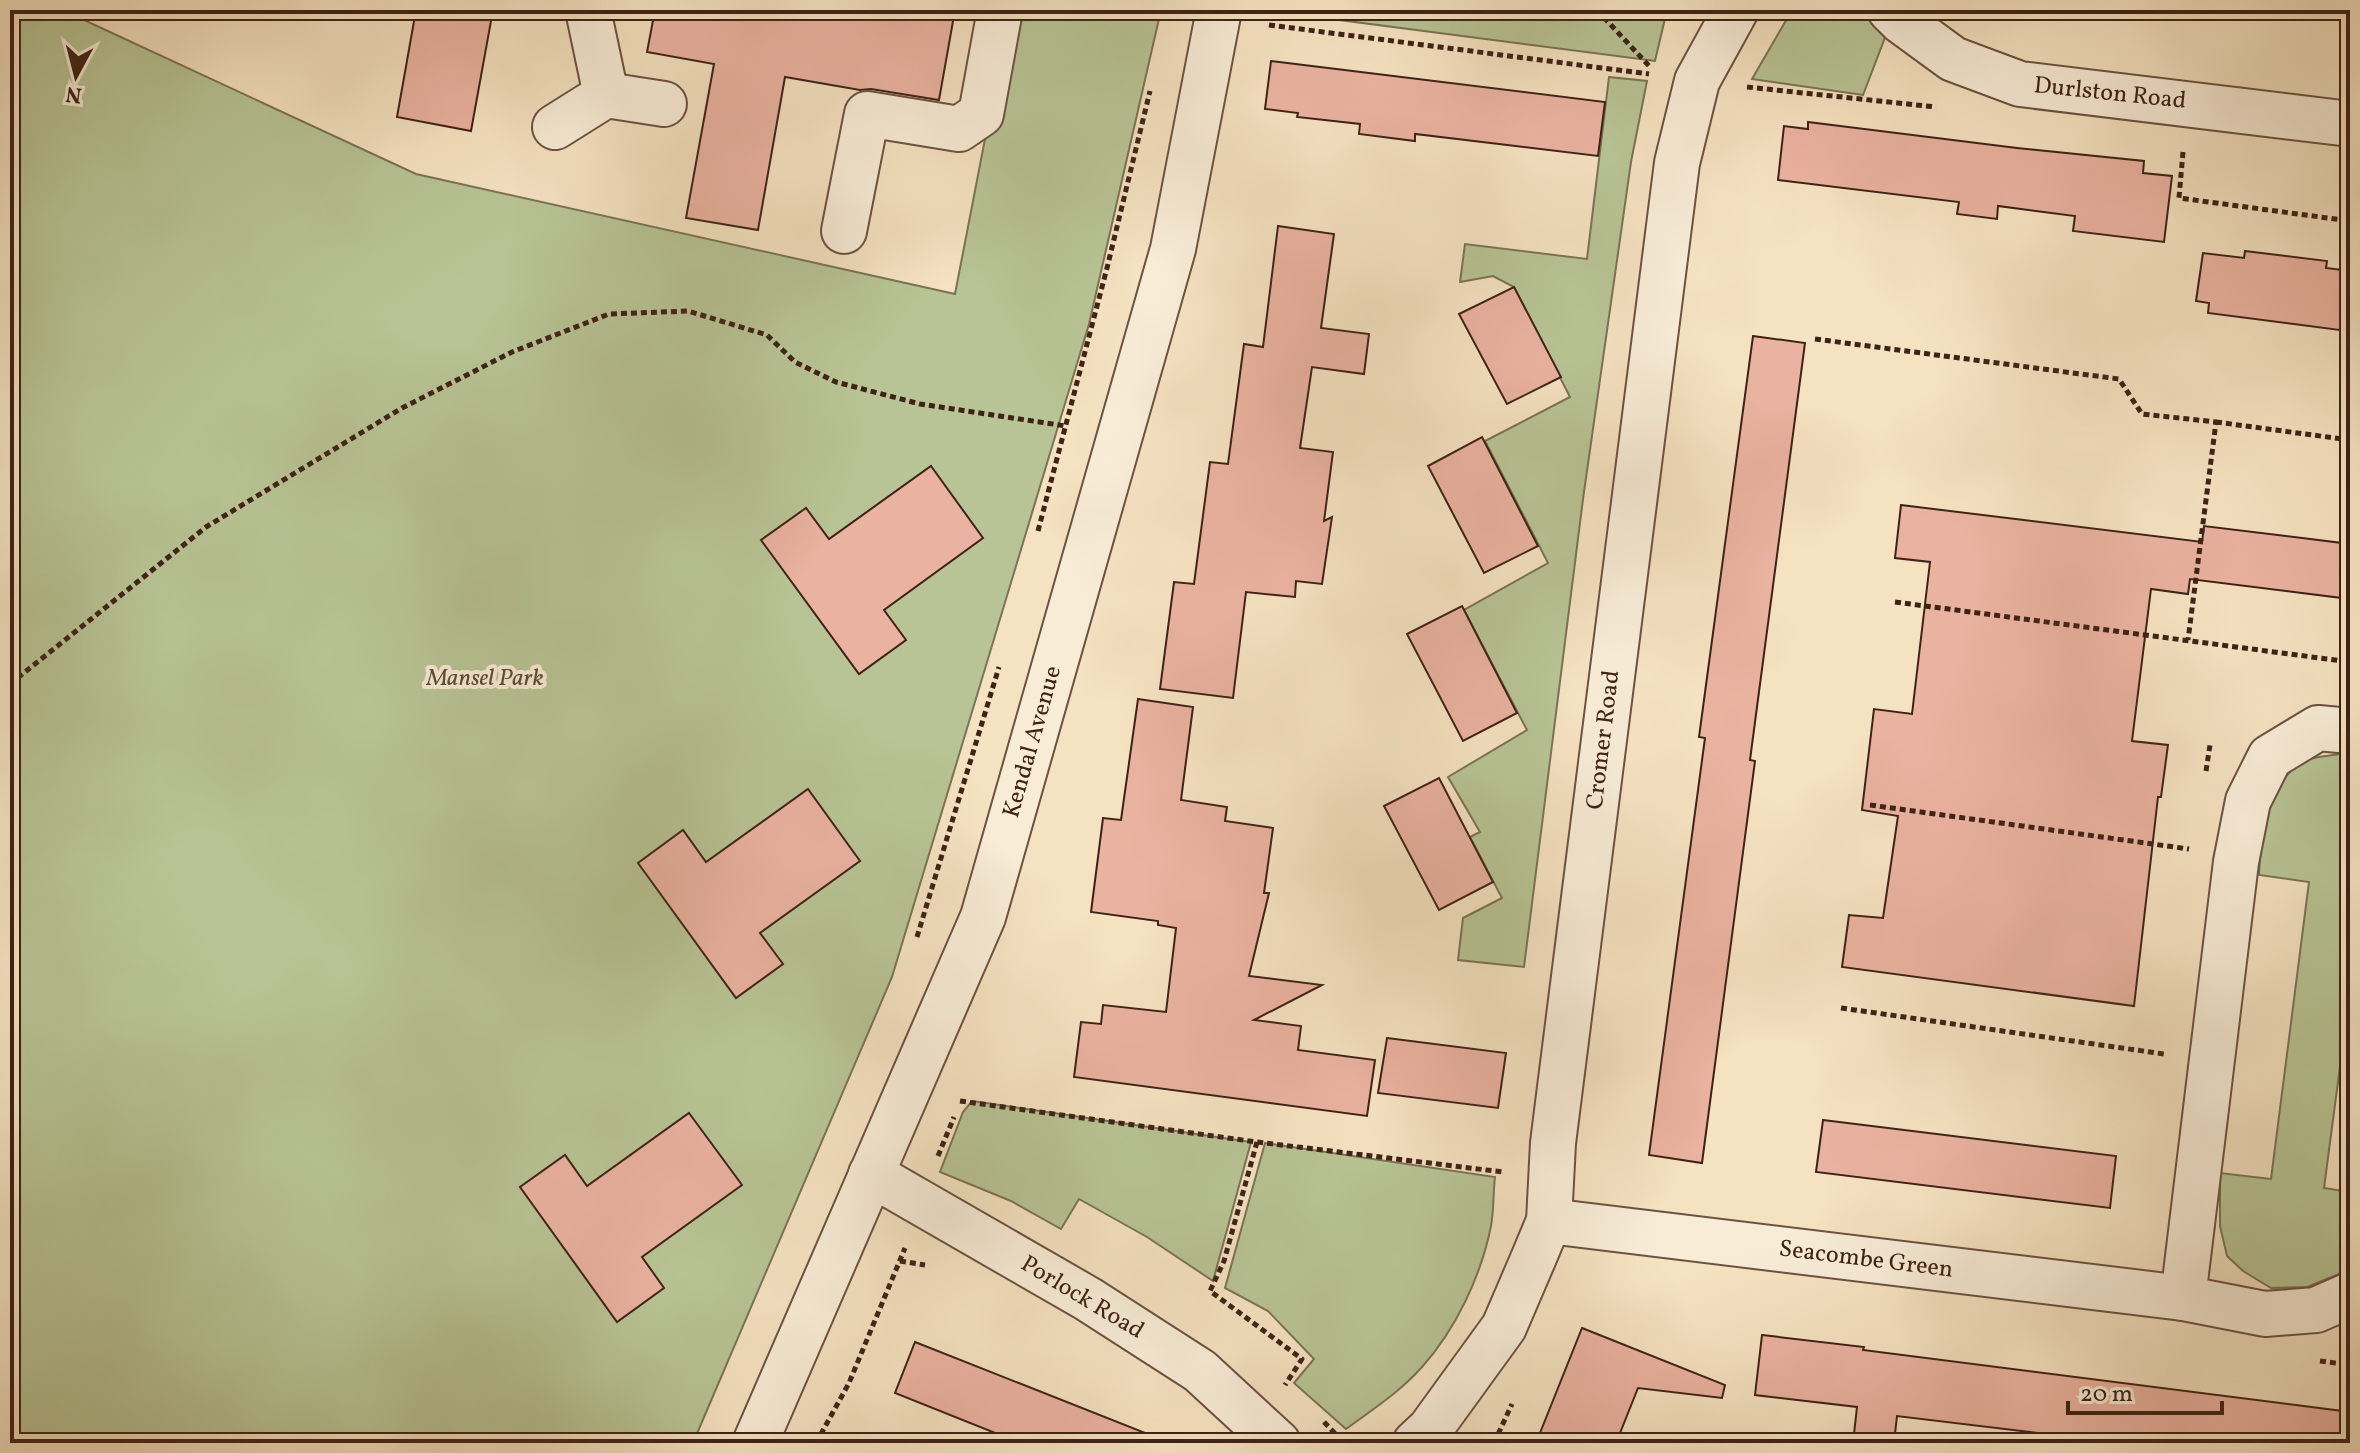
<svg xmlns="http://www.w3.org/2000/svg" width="2360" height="1453" viewBox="0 0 2360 1453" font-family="Vollkorn,serif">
<rect width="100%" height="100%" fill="#f5e2c1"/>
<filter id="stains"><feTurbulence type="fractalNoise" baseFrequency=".0025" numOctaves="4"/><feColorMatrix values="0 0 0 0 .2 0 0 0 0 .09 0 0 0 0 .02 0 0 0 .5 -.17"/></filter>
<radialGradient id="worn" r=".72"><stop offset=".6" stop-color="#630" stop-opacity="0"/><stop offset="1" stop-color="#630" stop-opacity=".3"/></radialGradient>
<!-- green -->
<g fill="#b8c495" stroke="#7b7355" stroke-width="2">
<polygon points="10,10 69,10 69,13 416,174 955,294 1010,10 1161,10 1089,324 892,977 693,1443 10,1443"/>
<polygon points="1278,10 1667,10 1655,61 1278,12"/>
<polygon points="1792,10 1862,10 1886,35 1863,95 1752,79"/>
<polygon points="1609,77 1647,81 1631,162 1583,499 1524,967 1458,960 1463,918 1502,898 1470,837 1480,832 1448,777 1527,730 1464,610 1548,563 1485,441 1570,397 1514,287 1493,276 1460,282 1465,244 1587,259"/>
<path d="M2340,754L2350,756V991L2324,1188L2350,1192V1261L2339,1274L2307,1287L2271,1288L2243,1271L2227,1256L2220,1226V1173L2271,1179L2309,882L2259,875C2261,833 2264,786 2303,762C2312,756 2329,756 2340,754Z"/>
<polygon points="972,1101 1251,1142 1213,1281 1147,1237 1079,1199 1061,1229 1011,1201 940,1172 963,1112"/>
<path d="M1265,1143L1495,1177C1493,1193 1494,1210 1491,1226C1481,1276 1456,1329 1422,1367C1401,1391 1372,1410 1346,1429L1294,1383L1314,1359L1268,1311L1225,1288Z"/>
</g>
<!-- building -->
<g fill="#eab2a0" stroke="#3e2215" stroke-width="2">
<polygon points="416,10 493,10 471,131 397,117"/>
<polygon points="655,10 955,10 939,100 871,89 860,90 785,77 758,230 686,218 714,64 647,52"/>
<polygon points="1271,61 1605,102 1598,156 1415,134 1415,141 1359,134 1360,124 1297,117 1298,113 1265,109"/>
<polygon points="1808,122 2017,148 2144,161 2143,173 2172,176 2164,242 2073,231 2075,216 1998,206 1997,219 1957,214 1959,202 1778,180 1784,126 1808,129"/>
<polygon points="1278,226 1334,234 1321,328 1369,334 1364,374 1312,367 1300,448 1333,452 1324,521 1332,517 1322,584 1296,581 1295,597 1246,592 1233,698 1160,689 1174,582 1194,584 1210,462 1228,464 1244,344 1263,347"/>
<polygon points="2245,251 2327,261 2326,268 2350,271 2350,306 2347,331 2208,313 2209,303 2196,301 2203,253 2244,258"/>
<polygon points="1514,287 1561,377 1507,404 1459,314"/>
<polygon points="1753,336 1805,343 1750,760 1755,761 1702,1163 1649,1155 1705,738 1699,737"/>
<polygon points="1482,437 1538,546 1484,573 1428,466"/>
<polygon points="931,466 983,538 884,610 906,640 859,674 761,540 806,508 829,539"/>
<polygon points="1901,505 2202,542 2204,526 2350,544 2350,599 2190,579 2188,594 2151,589 2132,741 2168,745 2161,797 2158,797 2134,1006 1842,967 1849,915 1883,918 1898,816 1862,810 1874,709 1912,714 1930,562 1895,558"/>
<polygon points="1462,606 1517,713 1463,741 1407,634"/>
<polygon points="1138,699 1193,707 1181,800 1227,807 1225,821 1273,828 1264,893 1269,893 1249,976 1322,985 1254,1020 1301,1026 1298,1050 1375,1060 1367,1116 1074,1077 1081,1022 1101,1024 1103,1005 1166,1012 1176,928 1158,925 1158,921 1091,912 1103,818 1121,820"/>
<polygon points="1439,778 1493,882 1439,910 1384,806"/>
<polygon points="808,789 860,861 760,933 783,964 736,998 638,863 683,830 706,862"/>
<polygon points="1387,1038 1506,1053 1498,1108 1378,1093"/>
<polygon points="689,1113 742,1185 642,1257 664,1288 617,1322 520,1187 565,1155 587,1186"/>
<polygon points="1823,1120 2116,1156 2110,1208 1816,1172"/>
<polygon points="1582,1328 1725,1385 1722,1398 1638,1388 1616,1443 1536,1443"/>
<polygon points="1762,1335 1864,1347 1863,1350 2350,1412 2350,1443 2120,1443 1897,1416 1894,1443 1853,1443 1857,1407 1755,1395"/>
<polygon points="915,1342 1163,1440 1162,1443 1020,1443 895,1393"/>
</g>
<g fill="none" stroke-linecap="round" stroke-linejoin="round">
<defs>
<g id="minor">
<polyline points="1890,10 1901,21 1953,59 2020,84 2350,124"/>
<polyline points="606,95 664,104"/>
<polyline points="555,127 606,95 588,10"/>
<polyline points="844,231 867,114 959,129 981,114 1000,10"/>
<polyline points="871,1174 1088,1299 1200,1371 1278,1443"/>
<polyline points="1549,1221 2183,1298 2265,1314 2316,1310 2350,1295"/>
<polyline points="2183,1298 2236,862 2248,801 2270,757 2318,728 2350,731"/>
<polyline points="755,1443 983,917 1173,249 1219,10"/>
<polyline points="1415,1443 1430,1429 1504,1327 1534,1257 1549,1221 1553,1143 1677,163 1697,81 1736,10"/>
</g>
</defs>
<!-- minor casing -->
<use href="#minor" stroke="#6c5240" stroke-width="48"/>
<!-- path -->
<g stroke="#3e2215" stroke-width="5" stroke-dasharray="6 4" stroke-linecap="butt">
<polyline points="1597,10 1651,68"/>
<polyline points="1269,25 1649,74"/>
<polyline points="1747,87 1936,107"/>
<polyline points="2183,152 2179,198 2350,221"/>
<polyline points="1815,339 2119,379 2142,414 2216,422 2188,640"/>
<polyline points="2216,422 2350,440"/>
<polyline points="1038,531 1107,268 1150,91"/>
<polyline points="1895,602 2350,662"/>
<polyline points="10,684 206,527 402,408 512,352 609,314 688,311 767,335 795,362 836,382 920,404 1066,426"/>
<polyline points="2206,771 2210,745"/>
<polyline points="1870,805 2189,849"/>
<polyline points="917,937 999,667"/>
<polyline points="1841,1008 2164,1054"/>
<polyline points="960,1101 1257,1142 1503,1172"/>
<polyline points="1257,1142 1224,1261 1210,1291 1302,1359 1285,1385"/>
<polyline points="938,1156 954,1117"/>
<polyline points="900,1261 925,1265"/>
<polyline points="2320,1361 2350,1365"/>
<polyline points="1324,1422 1344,1443"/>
<polyline points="816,1443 849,1383 905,1248"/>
<polyline points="1494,1443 1512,1404"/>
</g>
<!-- minor -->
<use href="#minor" stroke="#f8ecd7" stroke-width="44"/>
</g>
<g text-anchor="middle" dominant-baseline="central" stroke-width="8" stroke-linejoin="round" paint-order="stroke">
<!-- street labels -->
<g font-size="24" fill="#3e2215" stroke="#f8ecd7">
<text transform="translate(2110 94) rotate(6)">Durlston Road</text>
<text transform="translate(1604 740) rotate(-83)">Cromer Road</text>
<text transform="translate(1033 742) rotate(-74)">Kendal Avenue</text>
<text transform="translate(1866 1260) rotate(7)">Seacombe Green</text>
<text transform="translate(1082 1298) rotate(31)">Porlock Road</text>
</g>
<!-- park labels -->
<g font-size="24" font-style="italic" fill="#5c4a35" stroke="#f8ecd7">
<text x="485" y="679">Mansel Park</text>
</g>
</g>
<!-- margin -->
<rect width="2360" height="1453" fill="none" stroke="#f5e2c1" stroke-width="40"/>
<rect x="12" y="12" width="2336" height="1429" fill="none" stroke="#3e2215" stroke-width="4"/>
<rect x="20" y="20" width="2320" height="1413" fill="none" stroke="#3e2215" stroke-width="2"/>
<!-- north arrow -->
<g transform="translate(76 76) rotate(187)" stroke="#f8ecd7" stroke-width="6" paint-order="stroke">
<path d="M0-6L14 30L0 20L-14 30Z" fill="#3e2215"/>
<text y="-12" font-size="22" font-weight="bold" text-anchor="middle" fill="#3e2215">N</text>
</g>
<!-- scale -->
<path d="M2068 1401v12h154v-12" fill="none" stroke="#3e2215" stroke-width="4"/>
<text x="2080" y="1401" font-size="24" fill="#3e2215" stroke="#f8ecd7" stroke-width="6" paint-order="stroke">20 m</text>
<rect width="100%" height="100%" filter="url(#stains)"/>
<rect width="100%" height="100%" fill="url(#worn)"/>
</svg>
